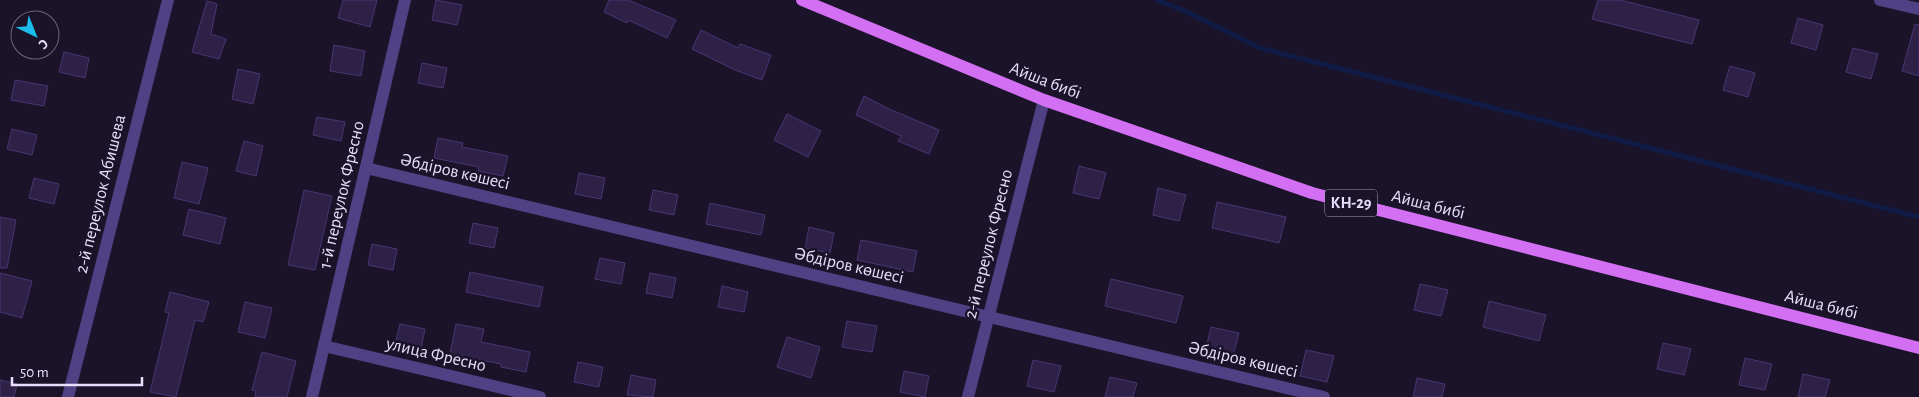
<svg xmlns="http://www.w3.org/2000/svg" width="1919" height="397" viewBox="0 0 1919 397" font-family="'Alegreya Sans',sans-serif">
<rect width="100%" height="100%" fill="#1a1329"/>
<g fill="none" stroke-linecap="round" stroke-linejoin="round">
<!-- stream -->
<polyline stroke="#101c45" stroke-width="5" points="1157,0 1185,11 1260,48 1919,217"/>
</g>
<!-- building -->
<g fill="#2e2148" stroke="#493572">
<polygon points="343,0 377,0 370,27 338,18"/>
<polygon points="436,0 462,5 457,25 432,20"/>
<polygon points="609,0 628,0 676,20 667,38 628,20 627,23 604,12"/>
<polygon points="1598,0 1620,0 1699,20 1692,44 1592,19"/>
<polygon points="207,1 217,4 211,34 226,39 219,59 192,52"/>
<polygon points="1798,18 1823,25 1816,50 1791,43"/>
<polygon points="1915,24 1919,25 1919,76 1902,71"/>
<polygon points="701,30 738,48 740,44 771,55 762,80 735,70 692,49"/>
<polygon points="334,45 365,51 361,76 330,71"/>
<polygon points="1853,48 1878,54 1871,79 1846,72"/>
<polygon points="64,52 89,58 85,78 59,72"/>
<polygon points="422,63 447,68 443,88 418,83"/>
<polygon points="1730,66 1755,73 1748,97 1723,90"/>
<polygon points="238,69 260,74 253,104 232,99"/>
<polygon points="15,80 48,86 44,106 11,100"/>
<polygon points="864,96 887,108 939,130 929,154 898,141 901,136 856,115"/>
<polygon points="787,114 821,131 808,157 774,140"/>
<polygon points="317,117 345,122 341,141 313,135"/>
<polygon points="12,129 37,135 32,155 7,149"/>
<polygon points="438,138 463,143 462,147 508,156 503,176 478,171 479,167 434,158"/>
<polygon points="244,141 263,146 256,176 236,171"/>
<polygon points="182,162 208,168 199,204 174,198"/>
<polygon points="1079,166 1106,173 1099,199 1073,193"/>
<polygon points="579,173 605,178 601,199 575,194"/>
<polygon points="34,178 59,184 54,204 29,198"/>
<polygon points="1158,188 1186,195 1179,221 1153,215"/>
<polygon points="304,190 332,196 315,270 288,265"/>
<polygon points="653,190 678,195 674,215 649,210"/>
<polygon points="1217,202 1286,217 1279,243 1212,228"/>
<polygon points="710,203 765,215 761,235 706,224"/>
<polygon points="189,209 226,218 220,244 183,235"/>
<polygon points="0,217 16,220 7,268 0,268"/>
<polygon points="473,223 498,228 494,248 469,243"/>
<polygon points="809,227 834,233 830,253 805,248"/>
<polygon points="861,240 917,251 913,272 857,260"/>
<polygon points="372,244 397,249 393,270 368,265"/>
<polygon points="600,258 625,263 621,284 595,279"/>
<polygon points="470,272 543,287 539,307 466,292"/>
<polygon points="0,273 32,281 22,318 0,312"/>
<polygon points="650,273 676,278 672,298 646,293"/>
<polygon points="1111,279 1183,296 1176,323 1105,306"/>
<polygon points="1420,284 1448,290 1441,316 1414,310"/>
<polygon points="722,286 748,292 744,312 718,307"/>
<polygon points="170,292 209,302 203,322 195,320 176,397 150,392 169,313 165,312"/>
<polygon points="1489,301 1546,315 1539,341 1483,327"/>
<polygon points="245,302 272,308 265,338 238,332"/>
<polygon points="847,321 877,326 872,352 842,347"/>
<polygon points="400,324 425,329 421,349 395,344"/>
<polygon points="456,324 484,329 481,342 530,352 526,372 501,367 501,364 450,354"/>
<polygon points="1211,327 1239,333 1232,359 1205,353"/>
<polygon points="787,337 820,347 811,378 777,367"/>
<polygon points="1663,343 1691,349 1684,375 1657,369"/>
<polygon points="1306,350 1334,356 1327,382 1300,376"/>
<polygon points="262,352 296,361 287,397 255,397 256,391 252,390"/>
<polygon points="1745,358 1772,364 1765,390 1739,385"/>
<polygon points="1033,360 1061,366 1054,392 1027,386"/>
<polygon points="578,362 603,367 599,387 574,382"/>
<polygon points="904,371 929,376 925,397 900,392"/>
<polygon points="1803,374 1830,380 1825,397 1798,397"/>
<polygon points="631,375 656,380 653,397 627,395"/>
<polygon points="1110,377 1137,383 1133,397 1105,397"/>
<polygon points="1417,378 1445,384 1442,397 1413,397"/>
<polygon points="0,380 17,384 14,397 0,397"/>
</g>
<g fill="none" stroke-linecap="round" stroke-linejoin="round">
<!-- street -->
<g stroke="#4e4284" stroke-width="12">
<polyline points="1880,0 1919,9"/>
<polyline points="366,168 1324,397"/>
<polyline points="324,346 540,397"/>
<polyline points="68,397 168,0"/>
<polyline points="312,397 405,0"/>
<polyline points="968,397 1044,100"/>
</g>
<!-- primary -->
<polyline stroke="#d36ff2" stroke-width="12" points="802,0 1044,100 1312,193 1919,348"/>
</g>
<g text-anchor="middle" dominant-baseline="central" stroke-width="5" stroke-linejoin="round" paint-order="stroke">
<!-- shield labels -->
<rect fill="#1a1329" stroke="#a9a1bd" stroke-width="1" x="1325" y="189.5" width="52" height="27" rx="4"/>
<g font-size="16" font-weight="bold" fill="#e6defc">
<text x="1351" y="203">КН-29</text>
</g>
<!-- street labels -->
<g font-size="18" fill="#e6defc" stroke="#1a1329">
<text transform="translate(1045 81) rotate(21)">Айша бибі</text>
<text transform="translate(455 172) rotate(13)">Әбдіров көшесі</text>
<text transform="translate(101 194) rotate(-76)">2-й переулок Абишева</text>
<text transform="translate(342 195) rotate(-77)">1-й переулок Фресно</text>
<text transform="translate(1428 205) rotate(14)">Айша бибі</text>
<text transform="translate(989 244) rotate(-76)">2-й переулок Фресно</text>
<text transform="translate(849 266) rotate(13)">Әбдіров көшесі</text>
<text transform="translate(1821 305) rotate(14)">Айша бибі</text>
<text transform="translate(436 355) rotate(13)">улица Фресно</text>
<text transform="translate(1243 360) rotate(13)">Әбдіров көшесі</text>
</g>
</g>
<!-- north arrow -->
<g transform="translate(35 35) rotate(137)"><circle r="24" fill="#1a1329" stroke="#6c647d"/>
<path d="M0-4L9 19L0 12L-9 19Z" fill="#1bbbeb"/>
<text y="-8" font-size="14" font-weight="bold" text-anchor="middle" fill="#e6defc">С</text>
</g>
<!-- scale -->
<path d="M12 377v8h130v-8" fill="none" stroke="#e6defc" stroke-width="2.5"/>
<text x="20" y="377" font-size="15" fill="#e6defc" stroke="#1a1329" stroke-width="4" paint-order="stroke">50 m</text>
</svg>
